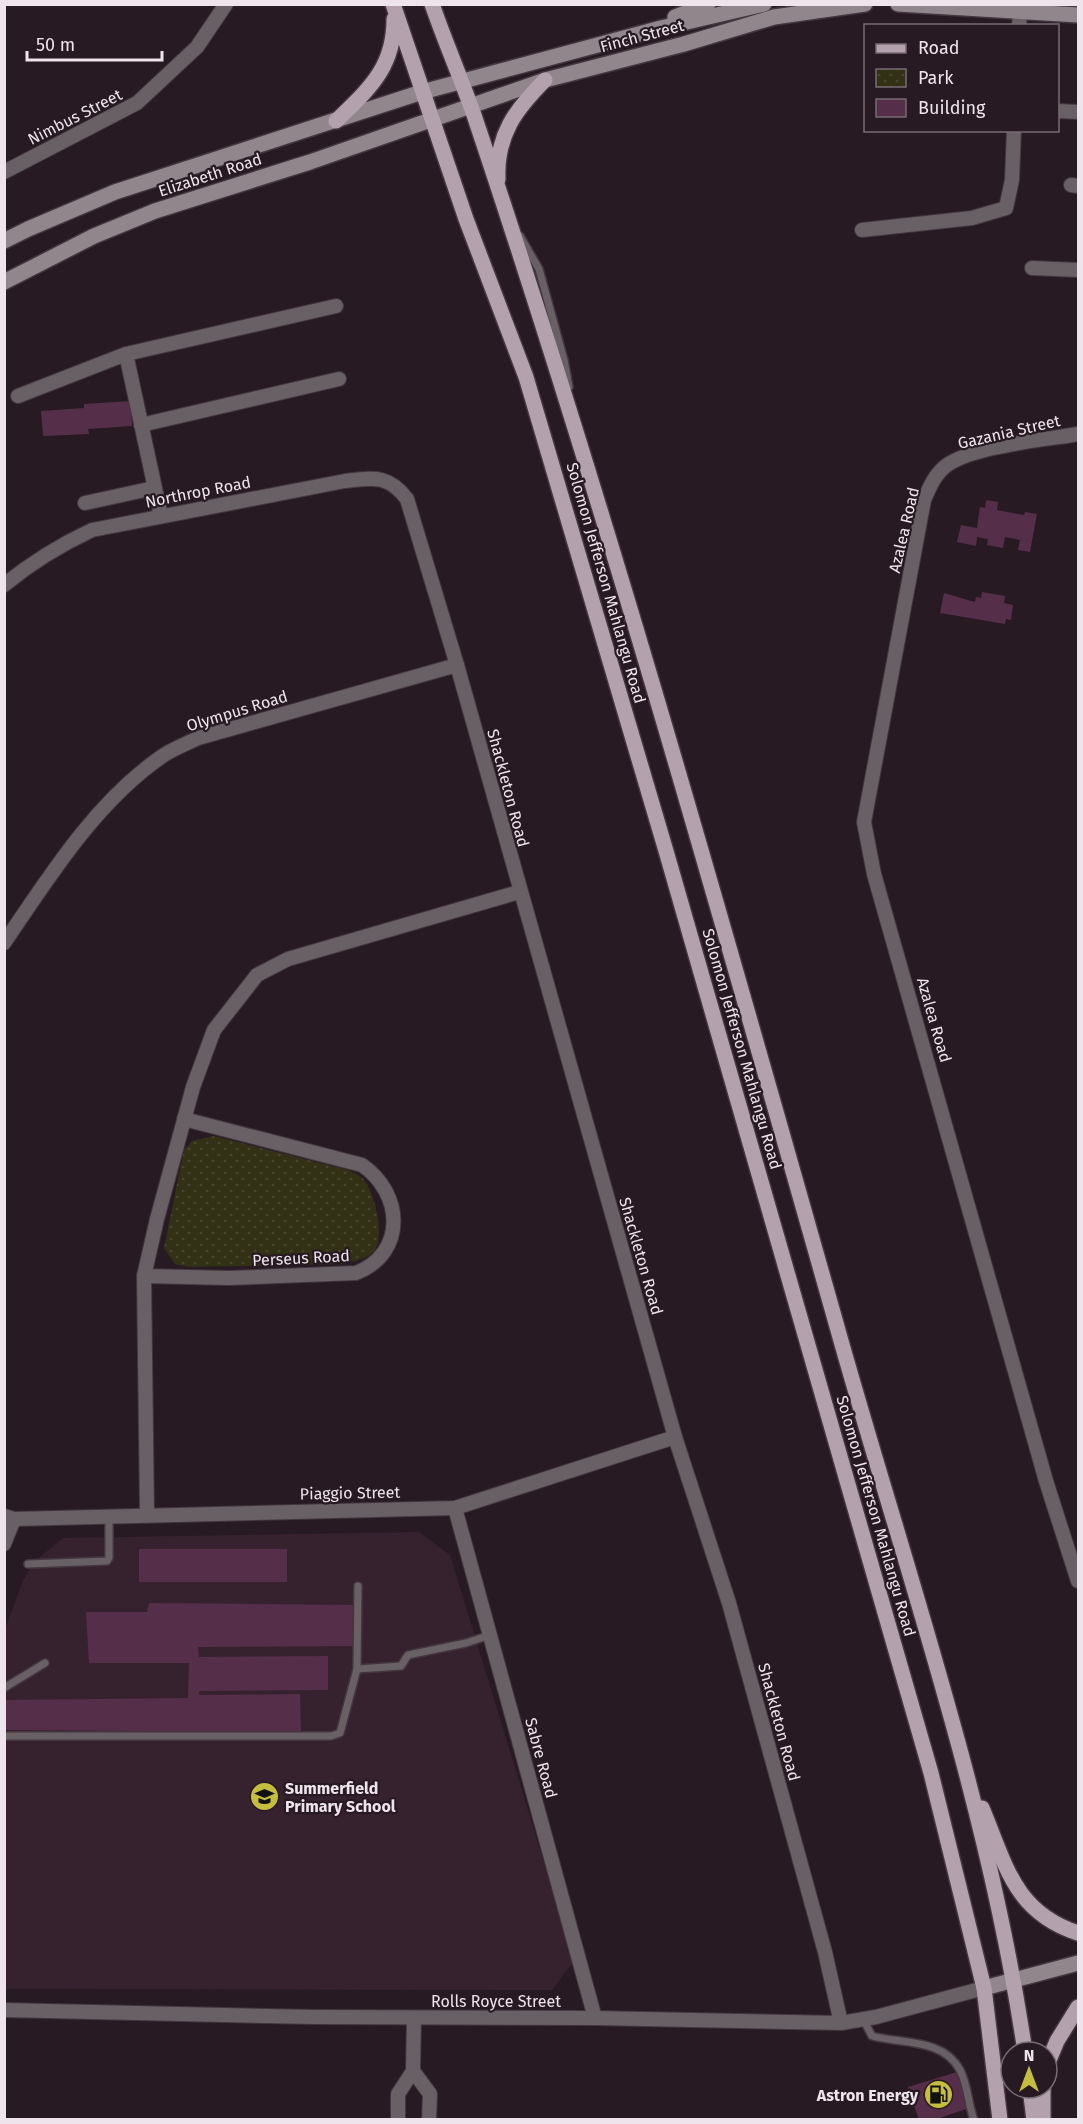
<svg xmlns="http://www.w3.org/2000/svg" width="1083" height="2124" viewBox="0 0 1083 2124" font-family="'Fira Sans',sans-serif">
<defs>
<pattern id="park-dots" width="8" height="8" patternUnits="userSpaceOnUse" patternTransform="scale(1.5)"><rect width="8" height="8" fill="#323116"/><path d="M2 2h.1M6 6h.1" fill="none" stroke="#46452d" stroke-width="1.8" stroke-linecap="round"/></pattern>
</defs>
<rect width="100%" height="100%" fill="#281a23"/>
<!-- built -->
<polygon fill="#36222f" points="419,1532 450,1555 574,1961 552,1990 5,1989 4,1632 23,1581 34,1562 63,1538"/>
<!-- park -->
<path fill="url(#park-dots)" d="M214,1136L348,1170C354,1173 360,1175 364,1180C375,1193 387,1241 372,1253C364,1260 351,1262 341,1264L188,1267L175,1264L164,1248L184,1150L192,1141Z"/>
<!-- building -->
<g fill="#552e49">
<polygon points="131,401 132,426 88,429 89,434 43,436 41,411 84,408 84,404"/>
<polygon points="986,500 998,502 997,510 1024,515 1025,512 1037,514 1030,552 1018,550 1020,540 1005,537 1003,548 987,545 988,539 977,537 976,546 957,542 961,525 977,528 980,507 985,508"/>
<polygon points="982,592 1005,596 1004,603 1013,605 1011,620 1006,619 1005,624 940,613 944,593 975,602 976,597 981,598"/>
<rect x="139" y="1549" width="148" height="33"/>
<polygon points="149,1603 354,1605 355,1646 198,1647 199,1657 328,1656 328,1690 199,1691 199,1695 300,1694 301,1732 4,1730 4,1700 188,1698 189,1663 89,1663 86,1612 147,1612"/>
<polygon points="957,2072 969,2108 934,2120 919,2120 908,2087"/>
</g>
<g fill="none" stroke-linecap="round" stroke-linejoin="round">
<defs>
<g id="lane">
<polyline points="520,236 539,269 564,360 569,387"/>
<polyline points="28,1564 107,1561 109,1558 109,1516"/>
<polyline points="357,1669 401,1666 408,1655 466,1643 490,1635"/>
<polyline points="4,1688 45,1663"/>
<polyline points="4,1736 331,1736 340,1733 357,1669 358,1586"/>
<path d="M863,2019L872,2036C901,2044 943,2038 960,2070C968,2085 968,2104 974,2120"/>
</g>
<g id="street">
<polyline points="1019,26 1020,12"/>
<polyline points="1058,111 1078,112"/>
<polyline points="4,172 137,103 197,47 226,4"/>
<polyline points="1071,185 1078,186"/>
<polyline points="862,230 972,218 1006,208 1012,180 1014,130"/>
<polyline points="1032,268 1078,270"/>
<polyline points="18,396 126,354"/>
<polyline points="141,425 339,379"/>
<path d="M1078,434C1044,440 975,446 947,465C935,474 930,486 924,500L864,822L874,874L1046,1481L1078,1581"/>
<polyline points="85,503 154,488"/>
<polyline points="161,516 126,354 336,306"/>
<path d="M4,585C31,563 60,545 92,530L345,481C373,478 388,474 407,499L457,665L675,1437L729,1603L825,1952L841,2023"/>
<path d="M4,943C49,877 95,803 161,757C172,749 186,744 198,738L457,665"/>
<path d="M144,1276L229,1278L356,1273C407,1253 403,1193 362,1165L184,1119"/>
<polyline points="455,1508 595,2018"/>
<polyline points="147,1514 144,1276 157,1219 193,1087 214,1030 257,975 288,959 519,892"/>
<polyline points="4,1516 14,1519 455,1508 675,1437"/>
<polyline points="4,1544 14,1519"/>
<polyline points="4,2010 315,2017 595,2018 841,2023 876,2017 984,1988"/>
<polyline points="413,2071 430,2094 429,2120"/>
<polyline points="398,2120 398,2094 413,2071 414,2018"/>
</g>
<g id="secondary">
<polyline points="898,4 1078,15"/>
<polyline points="675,17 708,4"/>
<polyline points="4,241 28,229 115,192 422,92 661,28 764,4"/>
<polyline points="4,282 94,236 155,211 310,162 545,80 684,44 774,17 865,4"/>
<polyline points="984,1988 1078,1963"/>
</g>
<g id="primary">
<polyline points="393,4 466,219 526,377 666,851 931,1773 984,1988 1000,2120"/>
<path d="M432,4C445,42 461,78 474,115C607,511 720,914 834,1316C902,1560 988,1801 1025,2052"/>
<path d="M336,121C369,89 394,68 394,19"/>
<path d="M498,179C496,135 516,109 545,80"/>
<path d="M982,1808C1006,1865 1014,1912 1078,1933"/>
<polyline points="1047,2065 1057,2041 1078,2007"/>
<polyline points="1030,2088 1034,2120"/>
<polyline points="1043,2120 1043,2088"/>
</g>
</defs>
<!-- lane casing -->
<use href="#lane" stroke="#44363f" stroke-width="10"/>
<!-- street casing -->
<use href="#street" stroke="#44363f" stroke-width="16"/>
<!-- secondary casing -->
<use href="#secondary" stroke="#44363f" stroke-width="18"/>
<!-- primary casing -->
<use href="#primary" stroke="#44363f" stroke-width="18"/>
<!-- lane -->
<use href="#lane" stroke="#686065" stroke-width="7"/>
<!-- street -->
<use href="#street" stroke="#686065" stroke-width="14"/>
<!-- secondary -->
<use href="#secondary" stroke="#92868d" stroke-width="15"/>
<!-- primary -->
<use href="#primary" stroke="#b3a2ad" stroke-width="15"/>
</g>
<!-- icons -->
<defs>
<symbol id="school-disc" viewBox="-11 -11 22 22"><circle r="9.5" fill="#c4bd3e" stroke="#281a23"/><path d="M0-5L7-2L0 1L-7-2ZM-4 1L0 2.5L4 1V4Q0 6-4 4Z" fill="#111"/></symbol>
<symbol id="fuel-disc" viewBox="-11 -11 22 22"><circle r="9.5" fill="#c4bd3e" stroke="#281a23"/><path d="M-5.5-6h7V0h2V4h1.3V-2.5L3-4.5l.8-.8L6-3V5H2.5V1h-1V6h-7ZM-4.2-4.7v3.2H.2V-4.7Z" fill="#111"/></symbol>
</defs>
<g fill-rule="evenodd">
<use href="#school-disc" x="248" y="1780" width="33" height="33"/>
<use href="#fuel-disc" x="922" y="2078" width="33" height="33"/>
</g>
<g text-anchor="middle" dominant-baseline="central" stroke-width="4.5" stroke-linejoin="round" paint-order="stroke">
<!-- street labels -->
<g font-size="16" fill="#efe4eb" stroke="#281a23">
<text transform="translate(642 36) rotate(-15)">Finch Street</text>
<text transform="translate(75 117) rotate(-27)">Nimbus Street</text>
<text transform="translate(210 175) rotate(-18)">Elizabeth Road</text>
<text transform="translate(1009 432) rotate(-13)">Gazania Street</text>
<text transform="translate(198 492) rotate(-11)">Northrop Road</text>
<text transform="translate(904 530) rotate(-77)">Azalea Road</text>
<text transform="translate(606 583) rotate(74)">Solomon Jefferson Mahlangu Road</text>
<text transform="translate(237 711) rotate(-17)">Olympus Road</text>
<text transform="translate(508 788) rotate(75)">Shackleton Road</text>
<text transform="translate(934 1020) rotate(74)">Azalea Road</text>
<text transform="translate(742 1049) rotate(74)">Solomon Jefferson Mahlangu Road</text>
<text transform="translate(641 1256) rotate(74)">Shackleton Road</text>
<text transform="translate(301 1258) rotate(-3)">Perseus Road</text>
<text transform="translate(350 1493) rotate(-1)">Piaggio Street</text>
<text transform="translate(876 1516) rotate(74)">Solomon Jefferson Mahlangu Road</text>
<text transform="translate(779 1722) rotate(75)">Shackleton Road</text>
<text transform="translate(541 1758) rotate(75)">Sabre Road</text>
<text x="496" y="2001">Rolls Royce Street</text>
</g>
<!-- poi labels -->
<g font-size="16" font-weight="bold" fill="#efe4eb" stroke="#281a23" text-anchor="start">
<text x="285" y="1788">Summerfield<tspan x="285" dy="18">Primary School</tspan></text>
<text x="918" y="2095" text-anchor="end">Astron Energy</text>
</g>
</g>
<!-- border -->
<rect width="1083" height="2124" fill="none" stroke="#efe4eb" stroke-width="12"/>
<!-- legend -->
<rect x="864" y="24" width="195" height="108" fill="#281a23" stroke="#786b73" stroke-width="1.5"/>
<rect x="876" y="44" width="30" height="9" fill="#b3a2ad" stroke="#786b73" stroke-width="1.5"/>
<text x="918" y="54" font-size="18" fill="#efe4eb">Road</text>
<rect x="876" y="69" width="30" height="18" fill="url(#park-dots)" stroke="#786b73" stroke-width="1.5"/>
<text x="918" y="84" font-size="18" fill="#efe4eb">Park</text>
<rect x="876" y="99" width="30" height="18" fill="#552e49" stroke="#786b73" stroke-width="1.5"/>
<text x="918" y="114" font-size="18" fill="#efe4eb">Building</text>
<!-- north arrow -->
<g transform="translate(1029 2070)"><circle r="28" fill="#281a23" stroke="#786b73" stroke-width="1.5"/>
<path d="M0-4.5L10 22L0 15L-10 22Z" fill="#c4bd3e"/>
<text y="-9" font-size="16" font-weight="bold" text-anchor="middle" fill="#efe4eb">N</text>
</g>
<!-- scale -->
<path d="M27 51v9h135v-9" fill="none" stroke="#efe4eb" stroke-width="3"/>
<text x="36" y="51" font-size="18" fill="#efe4eb" stroke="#281a23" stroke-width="4.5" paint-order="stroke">50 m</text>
</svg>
